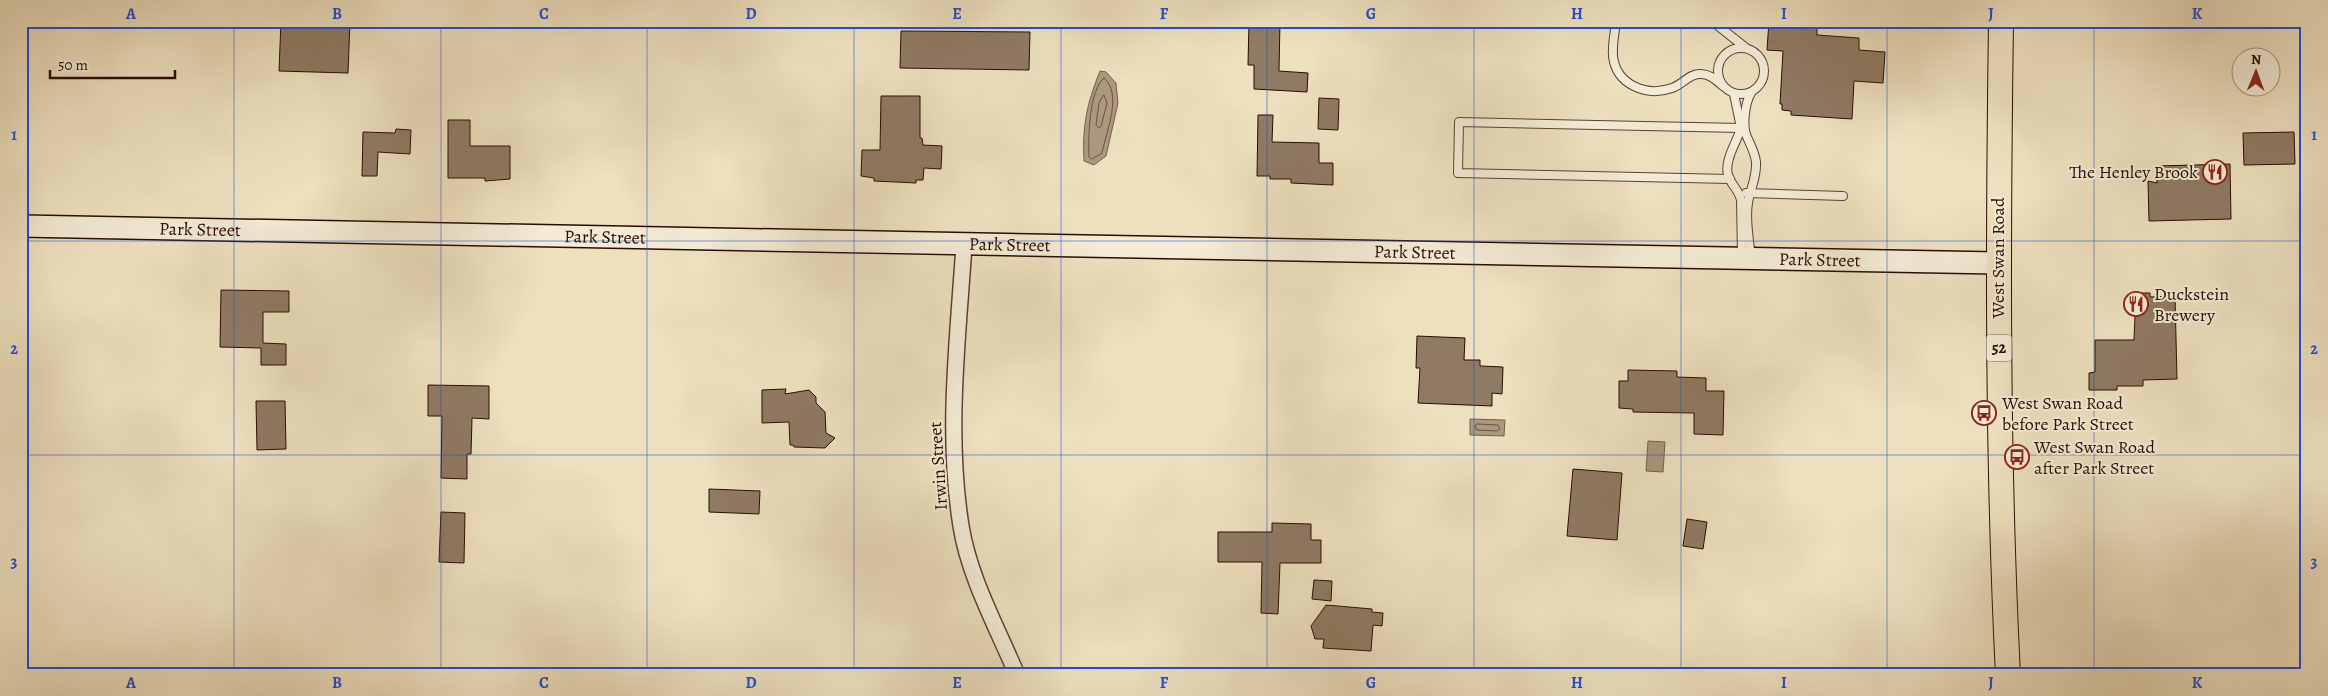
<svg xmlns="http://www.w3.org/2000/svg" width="2328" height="696" viewBox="0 0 2328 696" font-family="Alegreya,serif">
<rect width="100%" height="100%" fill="#ede0bf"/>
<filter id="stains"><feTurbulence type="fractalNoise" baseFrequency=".004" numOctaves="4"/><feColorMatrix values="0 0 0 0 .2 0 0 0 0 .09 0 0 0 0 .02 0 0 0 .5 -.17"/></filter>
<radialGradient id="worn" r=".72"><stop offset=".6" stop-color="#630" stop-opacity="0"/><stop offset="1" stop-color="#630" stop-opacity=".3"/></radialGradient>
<!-- water -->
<g fill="#ab987e" stroke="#77604c">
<path d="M1100,71L1106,72L1116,83L1118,103L1106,156L1094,165L1084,161C1082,126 1087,103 1100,71Z"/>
<polygon points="1470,419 1505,420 1504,436 1470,435"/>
<polygon points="1648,441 1665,442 1663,472 1646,471"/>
</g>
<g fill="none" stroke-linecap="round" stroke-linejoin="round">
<!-- shore -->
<g stroke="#6a523f" stroke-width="1">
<path d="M1104,78C1123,94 1106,132 1102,153L1092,159L1089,157C1088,138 1089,90 1104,78Z"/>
<polygon points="1104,95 1107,103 1101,126 1099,128 1096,125 1099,103"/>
<polygon points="1478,424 1498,425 1500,429 1497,431 1477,430 1475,426"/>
</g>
</g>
<!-- building -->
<g fill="#8f7a63" stroke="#2a0c00">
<polygon points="281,21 350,21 348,73 279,71"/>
<polygon points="1249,21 1280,21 1279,71 1308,73 1307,92 1254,89 1254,65 1248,65"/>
<polygon points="1769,21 1817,21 1817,35 1859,38 1859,50 1885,52 1883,83 1854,81 1852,119 1791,115 1791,111 1782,110 1782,104 1780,104 1783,51 1767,50"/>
<polygon points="901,31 1030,32 1029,70 900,68"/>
<polygon points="881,96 920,96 920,138 922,138 923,145 942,146 941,169 924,168 923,180 916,180 916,183 874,181 874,178 861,176 862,150 880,150"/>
<polygon points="1319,98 1339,99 1338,130 1318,129"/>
<polygon points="1258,115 1273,115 1272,142 1319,143 1319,163 1333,163 1333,185 1291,183 1291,179 1270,179 1270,176 1257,176"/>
<polygon points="448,120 470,120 470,146 510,146 510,179 485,181 485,178 448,178"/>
<polygon points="396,129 411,130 410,154 378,152 377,176 362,176 363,132 395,133"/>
<polygon points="2294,132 2295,164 2244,165 2243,133"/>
<polygon points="2230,164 2231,219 2149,221 2148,181 2157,183 2157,166"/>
<polygon points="221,290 289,291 289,312 263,312 263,343 286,344 286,365 261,365 261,348 220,347"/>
<polygon points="2136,293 2150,293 2150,297 2175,296 2177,379 2143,380 2143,386 2117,386 2117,390 2089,390 2089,373 2095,372 2095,340 2134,340"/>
<polygon points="1417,336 1465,338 1464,360 1480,360 1480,366 1503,367 1502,394 1492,393 1492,406 1418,403 1420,368 1416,368"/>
<polygon points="1628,370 1677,371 1677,377 1706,378 1706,391 1724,391 1723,435 1694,434 1694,413 1633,412 1633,409 1619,408 1619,381 1628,381"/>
<polygon points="428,385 489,386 489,419 472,418 471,454 467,454 467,479 441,478 442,416 428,416"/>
<polygon points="786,389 785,394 809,390 816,397 816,403 825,412 826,433 835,438 825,448 794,447 793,445 790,445 789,422 762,423 762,390"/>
<polygon points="256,401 285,401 286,449 257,450"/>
<polygon points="1573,469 1622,473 1617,540 1567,536"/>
<polygon points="709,489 760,491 759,514 709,512"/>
<polygon points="441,512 465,513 464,563 439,562"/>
<polygon points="1687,519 1707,522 1703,549 1683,546"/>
<polygon points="1272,523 1311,524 1311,540 1321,540 1321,563 1280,563 1278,614 1261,613 1262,562 1218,562 1218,532 1272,532"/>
<polygon points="1314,580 1332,581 1331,601 1312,599"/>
<polygon points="1326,605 1372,609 1372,612 1383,613 1382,626 1373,625 1371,651 1323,648 1324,639 1315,639 1311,626"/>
</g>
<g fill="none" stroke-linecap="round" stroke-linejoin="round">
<defs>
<g id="lane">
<path d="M1616,21C1615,32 1612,45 1613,56C1616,85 1647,97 1672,88C1682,85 1689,74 1699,74C1709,73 1716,80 1723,86"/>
<polyline points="1712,21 1746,48"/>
<circle cx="1741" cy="71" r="23"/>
<polyline points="1730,179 1458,173 1459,122 1741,128 1734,94"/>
<polyline points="1746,193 1843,196"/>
<path d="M1742,257L1741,200C1739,190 1731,185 1728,175C1724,160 1737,142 1741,128L1744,129"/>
<path d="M1751,257C1749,239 1745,220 1748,203C1750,189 1757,178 1756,162C1755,153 1751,146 1747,137C1742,126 1745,103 1751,93"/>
</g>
<path id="street" d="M964,245C958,338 946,433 961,526C969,577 997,627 1017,675"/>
<g id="secondary">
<path id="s1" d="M21,226L1997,263"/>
</g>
<path id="primary" d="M2001,21C1998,239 1997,457 2008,675"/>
</defs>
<!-- lane casing -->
<use href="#lane" stroke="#5b4130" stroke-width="10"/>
<!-- street casing -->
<use href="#street" stroke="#5b4130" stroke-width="18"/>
<!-- secondary casing -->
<use href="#secondary" stroke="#2a0c00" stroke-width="24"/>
<!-- primary casing -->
<use href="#primary" stroke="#2a0c00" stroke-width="26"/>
<!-- lane -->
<use href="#lane" stroke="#f3ebd5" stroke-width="8"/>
<!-- street -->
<use href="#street" stroke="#f3ebd5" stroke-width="15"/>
<!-- secondary -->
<use href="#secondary" stroke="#f3ebd5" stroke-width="21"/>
<!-- primary -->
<use href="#primary" stroke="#ede0bf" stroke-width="24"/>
</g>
<!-- grid -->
<path fill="none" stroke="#1d4ed8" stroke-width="1" stroke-opacity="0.55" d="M234,21V675M441,21V675M647,21V675M854,21V675M1061,21V675M1267,21V675M1474,21V675M1681,21V675M1887,21V675M2094,21V675M21,241H2307M21,455H2307"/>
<!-- icons -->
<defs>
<symbol id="restaurant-ring" viewBox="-11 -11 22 22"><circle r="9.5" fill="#f3ebd5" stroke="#8f2418" stroke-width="1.5"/><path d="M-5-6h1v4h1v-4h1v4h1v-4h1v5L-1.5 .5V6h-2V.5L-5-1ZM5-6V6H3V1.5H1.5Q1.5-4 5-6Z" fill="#8f2418"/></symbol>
<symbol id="bus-ring" viewBox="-11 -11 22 22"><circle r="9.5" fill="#f3ebd5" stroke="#8f2418" stroke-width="1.5"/><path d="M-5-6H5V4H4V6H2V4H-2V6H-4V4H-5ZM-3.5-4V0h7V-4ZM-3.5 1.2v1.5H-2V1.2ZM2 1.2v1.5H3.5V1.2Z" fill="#8f2418"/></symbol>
</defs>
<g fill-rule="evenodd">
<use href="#restaurant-ring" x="2201" y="158" width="28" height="28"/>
<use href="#restaurant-ring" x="2122" y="290" width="28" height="28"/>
<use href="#bus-ring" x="1970" y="399" width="28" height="28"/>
<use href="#bus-ring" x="2003" y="443" width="28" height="28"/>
</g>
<g text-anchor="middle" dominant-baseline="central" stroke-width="4" stroke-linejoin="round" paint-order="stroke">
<!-- shield labels -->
<rect fill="#f3ebd5" stroke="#664f40" stroke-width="1" x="1986.5" y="334.5" width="25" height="27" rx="4"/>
<g font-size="16" font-weight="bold" fill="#2a0c00">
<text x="1999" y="348">52</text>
</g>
<!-- poi labels -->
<g font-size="18" fill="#2a0c00" stroke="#f3ebd5" text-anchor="start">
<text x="2198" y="172" text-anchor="end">The Henley Brook</text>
<text x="2154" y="294">Duckstein<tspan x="2154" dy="21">Brewery</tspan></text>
<text x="2002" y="403">West Swan Road<tspan x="2002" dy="21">before Park Street</tspan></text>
<text x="2034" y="447">West Swan Road<tspan x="2034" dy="21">after Park Street</tspan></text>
</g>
<!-- street labels -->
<g font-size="18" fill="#2a0c00" stroke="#f3ebd5">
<text stroke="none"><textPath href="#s1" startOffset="179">Park Street</textPath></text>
<text stroke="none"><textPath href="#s1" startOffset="584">Park Street</textPath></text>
<text stroke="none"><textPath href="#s1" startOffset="989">Park Street</textPath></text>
<text stroke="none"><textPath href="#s1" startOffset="1394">Park Street</textPath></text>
<text transform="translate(1998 258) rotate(-90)">West Swan Road</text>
<text stroke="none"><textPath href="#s1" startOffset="1799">Park Street</textPath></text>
<text transform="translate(938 466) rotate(-94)">Irwin Street</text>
</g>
</g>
<!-- margin -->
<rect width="2328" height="696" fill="none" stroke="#ede0bf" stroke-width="55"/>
<!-- north arrow -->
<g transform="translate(2256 72) rotate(1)"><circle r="24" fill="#f3ebd5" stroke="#a39280"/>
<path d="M0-4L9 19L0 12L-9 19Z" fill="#8f2418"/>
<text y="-8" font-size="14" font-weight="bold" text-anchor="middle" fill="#2a0c00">N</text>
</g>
<!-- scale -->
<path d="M50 70v8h125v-8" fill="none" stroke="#2a0c00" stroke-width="2.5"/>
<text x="58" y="70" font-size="15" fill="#2a0c00" stroke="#f3ebd5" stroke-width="4" paint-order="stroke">50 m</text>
<rect x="28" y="28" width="2272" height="640" fill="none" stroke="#1d4ed8" stroke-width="2"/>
<g font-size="16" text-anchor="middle" font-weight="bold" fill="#1d4ed8">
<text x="131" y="19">A</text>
<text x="337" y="19">B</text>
<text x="544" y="19">C</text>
<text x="751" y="19">D</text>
<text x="957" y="19">E</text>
<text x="1164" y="19">F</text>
<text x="1371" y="19">G</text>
<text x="1577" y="19">H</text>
<text x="1784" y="19">I</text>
<text x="1991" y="19">J</text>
<text x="2197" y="19">K</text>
<text x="14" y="140">1</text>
<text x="2314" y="140">1</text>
<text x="14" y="354">2</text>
<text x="2314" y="354">2</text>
<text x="14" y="567">3</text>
<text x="2314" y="567">3</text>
<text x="131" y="688">A</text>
<text x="337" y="688">B</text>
<text x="544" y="688">C</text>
<text x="751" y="688">D</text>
<text x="957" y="688">E</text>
<text x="1164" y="688">F</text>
<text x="1371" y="688">G</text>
<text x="1577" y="688">H</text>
<text x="1784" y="688">I</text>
<text x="1991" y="688">J</text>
<text x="2197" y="688">K</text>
</g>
<rect width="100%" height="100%" filter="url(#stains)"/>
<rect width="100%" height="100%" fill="url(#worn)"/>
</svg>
